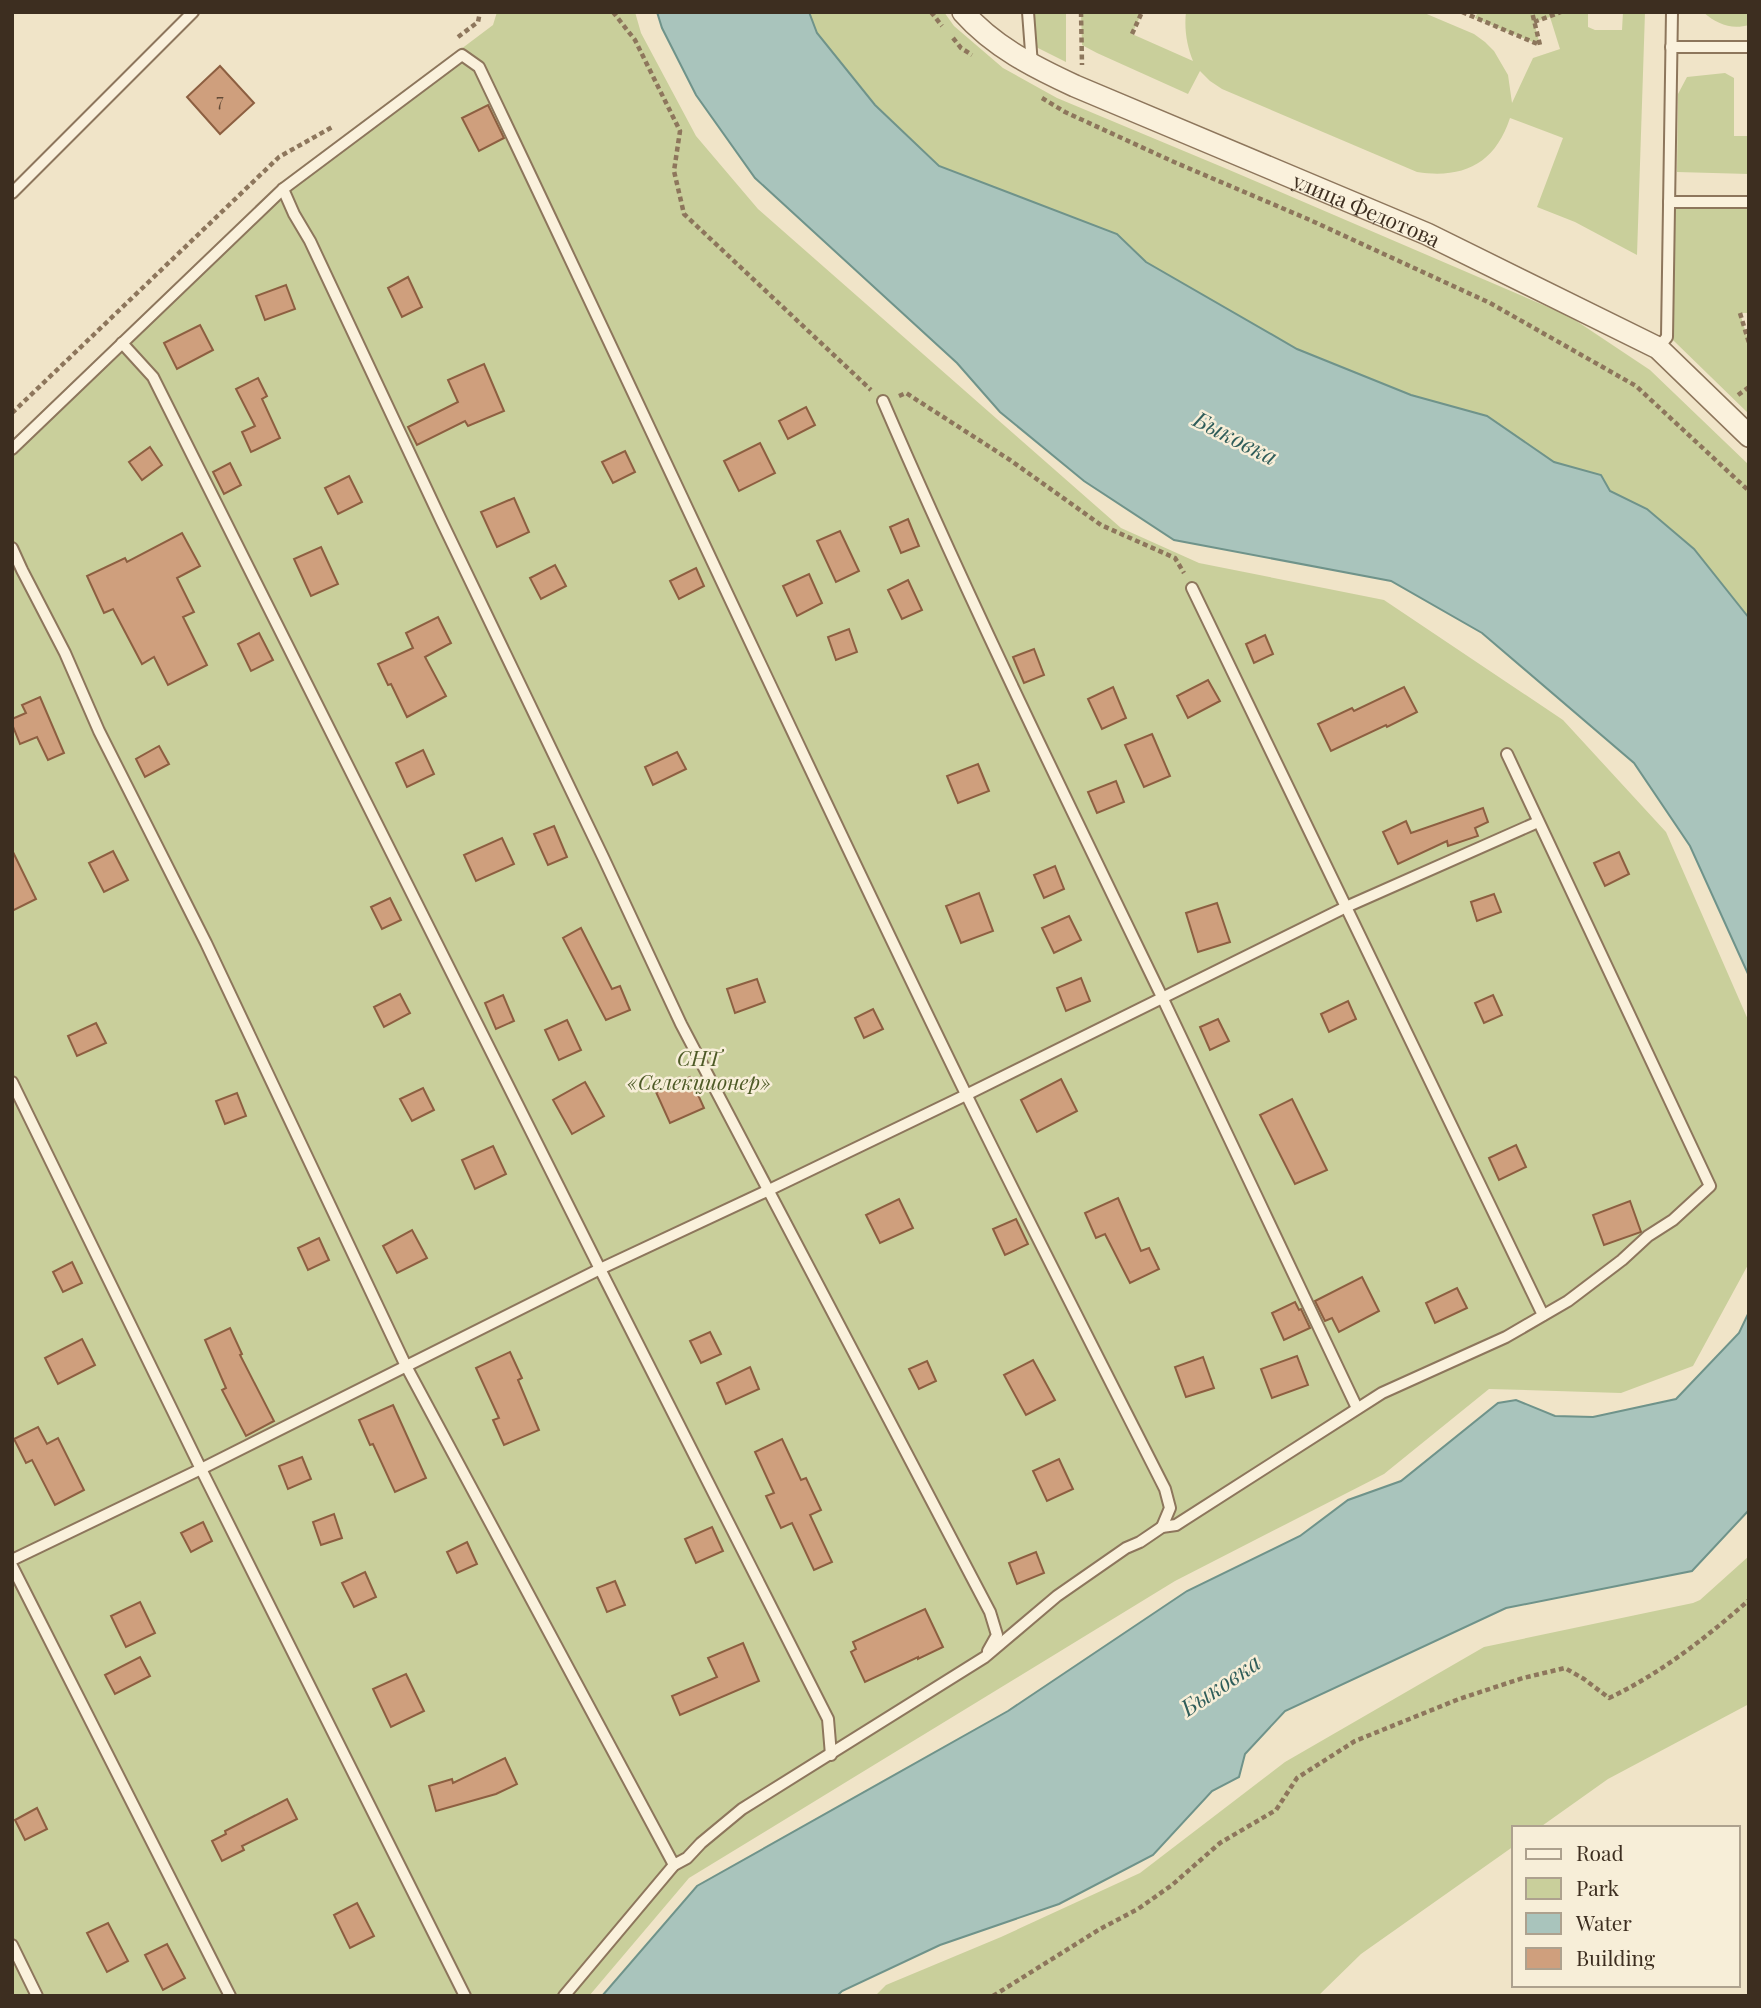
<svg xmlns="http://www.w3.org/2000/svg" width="1761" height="2008" viewBox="0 0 1761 2008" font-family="'Playfair Display',serif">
<rect width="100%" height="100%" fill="#f0e4c8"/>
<!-- green -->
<g fill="#c9cf9b">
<polygon points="497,12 635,12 641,33 696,136 758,209 1121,528 1199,563 1384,600 1563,720 1666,832 1749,1022 1749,1263 1693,1366 1621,1393 1489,1389 1384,1474 1175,1581 689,1878 589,1996 12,1996 12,442 291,177 493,25"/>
<polygon points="809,12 944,12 954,26 1003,68 1057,98 1227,169 1569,316 1650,370 1749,465 1749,618 1694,549 1647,509 1610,491 1601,475 1554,462 1487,416 1411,395 1297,349 1146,262 1117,234 939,166 876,105 817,33"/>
<polygon points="1028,12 1066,12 1066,62 1030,44"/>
<path d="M1081,12H1142L1132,34L1193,61C1187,46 1184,29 1186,12H1422L1474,34L1485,42L1494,51L1508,75L1512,103L1533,58L1560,49L1550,17L1534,22L1540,45L1475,18L1478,12H1588V27L1595,30H1622L1623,12H1645L1637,255L1575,222L1537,207L1563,138L1510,118C1495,164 1463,179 1417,172L1222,89L1210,81L1200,71L1188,94L1097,53L1082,45Z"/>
<path d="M1703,12H1749V25C1731,30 1717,24 1703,12Z"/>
<polygon points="1725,73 1734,78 1734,136 1749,136 1749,174 1677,172 1678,94 1687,77"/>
<polygon points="1669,202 1749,202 1749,313 1740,313 1749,343 1749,414 1674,341 1667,337"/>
<polygon points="1749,1556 1749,1704 1608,1779 1539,1828 1514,1828 1514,1846 1361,1954 1318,1996 875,1996 886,1985 1001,1937 1140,1873 1285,1762 1484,1647 1693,1603 1700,1600"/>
</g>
<!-- water -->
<g fill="#a9c4bc" stroke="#6f938a" stroke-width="2">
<polygon points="657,12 809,12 817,33 875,105 939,166 1117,234 1146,262 1297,349 1411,395 1487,416 1554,462 1601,475 1610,491 1647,509 1694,549 1749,618 1749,976 1690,846 1634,763 1482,633 1391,581 1174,540 1084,481 1000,412 957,363 755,178 696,95 662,28"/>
<polygon points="1749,1312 1749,1510 1692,1571 1506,1608 1285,1711 1245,1754 1239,1777 1212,1791 1153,1855 1059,1904 940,1945 842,1991 837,1996 602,1996 697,1886 1008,1711 1187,1591 1300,1536 1348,1500 1401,1481 1498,1403 1516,1400 1555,1416 1593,1417 1676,1399 1739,1333"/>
</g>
<!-- building -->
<g fill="#cf9f7d" stroke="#8d5f41" stroke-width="2">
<polygon points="220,66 254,103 220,134 187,97"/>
<polygon points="488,105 504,138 479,151 462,118"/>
<polygon points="408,277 422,307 402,317 388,288"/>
<polygon points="286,285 295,309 265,320 256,296"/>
<polygon points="200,325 213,350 177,369 164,343"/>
<polygon points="484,364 504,411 468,426 465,421 417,445 408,427 458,402 448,380"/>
<polygon points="258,378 267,396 262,399 280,438 251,452 242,432 255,426 236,389"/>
<polygon points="806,407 815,425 788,439 779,421"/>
<polygon points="760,443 775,473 739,491 724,461"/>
<polygon points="150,447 162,465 142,480 129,462"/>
<polygon points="625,451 635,472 613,483 602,462"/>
<polygon points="230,463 241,485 224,494 213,472"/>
<polygon points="349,476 362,502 338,514 325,488"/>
<polygon points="514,498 529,532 497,547 481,512"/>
<polygon points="908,519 919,546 901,553 890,527"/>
<polygon points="840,531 859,571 836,582 817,541"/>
<polygon points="182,533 200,566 177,578 194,612 183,617 207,665 168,685 154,657 142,664 113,609 104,613 87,576 125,558 127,562"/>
<polygon points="321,547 338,584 311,596 294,559"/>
<polygon points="555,565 566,586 541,599 530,578"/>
<polygon points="696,568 704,586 679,599 670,581"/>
<polygon points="809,574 822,603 797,616 783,586"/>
<polygon points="908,580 922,610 902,619 888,590"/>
<polygon points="438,617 451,643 425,657 446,696 407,717 391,684 388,685 378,664 413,648 406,633"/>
<polygon points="849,629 857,652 836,660 828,637"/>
<polygon points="259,633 273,660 251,671 238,644"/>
<polygon points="1265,635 1273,654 1254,663 1246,644"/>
<polygon points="1034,649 1044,675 1024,683 1013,657"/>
<polygon points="1208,680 1220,701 1188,718 1177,696"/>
<polygon points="1113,687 1126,718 1102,729 1088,699"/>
<polygon points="1404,687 1417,712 1387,727 1386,725 1331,751 1318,724 1352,708 1354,711"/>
<polygon points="40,697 64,753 48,760 37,737 20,744 12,724 12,719 26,713 22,705"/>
<polygon points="1152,734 1170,776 1144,787 1125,745"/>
<polygon points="159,746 169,764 145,777 136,759"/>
<polygon points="423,750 434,774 407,787 396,763"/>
<polygon points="677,752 686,769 653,785 645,767"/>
<polygon points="978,764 989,791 958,803 947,776"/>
<polygon points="1116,781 1124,802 1097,813 1088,792"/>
<polygon points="1483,808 1488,822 1475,828 1478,836 1448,846 1447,841 1398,864 1383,832 1406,821 1411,833"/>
<polygon points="554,826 567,857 548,865 534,834"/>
<polygon points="502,838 514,864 476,881 464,855"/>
<polygon points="12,850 36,899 12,911"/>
<polygon points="113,851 128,880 104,892 89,863"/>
<polygon points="1619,852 1629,874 1605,886 1594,863"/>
<polygon points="1055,866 1064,889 1044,898 1034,875"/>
<polygon points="979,893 993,931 961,943 946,906"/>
<polygon points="1494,894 1501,912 1477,921 1471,902"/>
<polygon points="390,898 401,920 382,929 371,907"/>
<polygon points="1217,903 1230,942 1198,952 1186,913"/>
<polygon points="1069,916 1081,940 1054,953 1042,928"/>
<polygon points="581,928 612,989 620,986 630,1010 606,1020 563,938"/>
<polygon points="1081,978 1090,1001 1066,1011 1057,988"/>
<polygon points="757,979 765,1002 735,1013 727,989"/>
<polygon points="400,994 410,1013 384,1027 374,1007"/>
<polygon points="503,995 514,1021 496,1029 485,1003"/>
<polygon points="1493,995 1502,1015 1484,1023 1475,1003"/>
<polygon points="1348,1001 1356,1019 1329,1032 1321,1014"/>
<polygon points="873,1009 883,1029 864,1038 855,1018"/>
<polygon points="1218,1019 1229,1041 1210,1050 1200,1027"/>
<polygon points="567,1020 581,1050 559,1060 545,1030"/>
<polygon points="96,1023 106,1043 77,1056 68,1036"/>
<polygon points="690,1077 704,1108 670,1123 656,1092"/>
<polygon points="1061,1079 1077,1111 1037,1132 1021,1100"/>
<polygon points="585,1082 604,1116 572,1134 553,1100"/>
<polygon points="423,1088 434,1110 412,1121 400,1099"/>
<polygon points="237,1093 246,1116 225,1124 216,1101"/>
<polygon points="1292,1099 1327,1170 1295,1184 1260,1115"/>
<polygon points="1516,1145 1526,1167 1499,1180 1489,1158"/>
<polygon points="493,1146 506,1174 475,1189 462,1160"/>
<polygon points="1118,1198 1141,1251 1149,1248 1159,1269 1130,1283 1105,1234 1096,1238 1085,1213"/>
<polygon points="899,1199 913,1228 880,1243 866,1215"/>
<polygon points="1630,1201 1641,1232 1604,1245 1593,1215"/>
<polygon points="1016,1219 1028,1244 1005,1255 993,1229"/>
<polygon points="412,1230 427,1258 397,1273 383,1246"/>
<polygon points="319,1238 329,1260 308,1270 298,1248"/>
<polygon points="72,1262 82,1283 63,1292 53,1272"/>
<polygon points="1362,1277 1379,1311 1339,1332 1332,1318 1325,1321 1315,1301"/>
<polygon points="1457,1288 1467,1308 1435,1323 1426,1303"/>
<polygon points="1295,1302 1299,1310 1301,1309 1310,1328 1284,1340 1272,1313"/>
<polygon points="230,1328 242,1354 240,1355 274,1421 246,1436 222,1390 226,1388 205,1340"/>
<polygon points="710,1332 721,1354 701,1363 690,1341"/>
<polygon points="82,1339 95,1365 58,1384 45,1358"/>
<polygon points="510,1352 522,1378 518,1380 539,1430 504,1445 493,1420 499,1418 476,1368"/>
<polygon points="1297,1356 1308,1385 1272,1398 1261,1369"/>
<polygon points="1203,1357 1214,1388 1186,1397 1175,1367"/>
<polygon points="1033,1360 1055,1400 1026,1415 1004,1375"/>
<polygon points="927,1361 936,1381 919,1389 909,1369"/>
<polygon points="750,1367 759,1389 726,1404 717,1383"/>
<polygon points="393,1405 426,1478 395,1492 373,1444 370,1445 359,1420"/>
<polygon points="38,1427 47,1444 58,1438 84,1490 55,1505 32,1460 26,1463 14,1439"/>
<polygon points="782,1439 801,1480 806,1478 821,1510 810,1515 832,1562 814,1570 792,1523 781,1528 766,1496 774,1493 755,1452"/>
<polygon points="302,1457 311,1479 288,1489 279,1466"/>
<polygon points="1059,1459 1073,1489 1047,1501 1033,1471"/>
<polygon points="334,1514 342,1538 321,1545 313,1522"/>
<polygon points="203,1522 212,1541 191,1552 181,1533"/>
<polygon points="712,1527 723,1551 696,1563 685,1539"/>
<polygon points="467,1542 477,1564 457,1573 447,1552"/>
<polygon points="1036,1552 1044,1573 1017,1584 1009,1563"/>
<polygon points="365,1572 376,1597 354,1607 342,1583"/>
<polygon points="615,1581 625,1605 607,1612 597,1588"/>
<polygon points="140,1602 155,1633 126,1647 111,1616"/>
<polygon points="925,1609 943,1647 918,1659 918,1657 865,1682 851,1652 856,1649 853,1642"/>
<polygon points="743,1643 759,1681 680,1715 672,1696 717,1677 708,1658"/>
<polygon points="140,1657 150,1676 115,1694 105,1675"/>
<polygon points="406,1674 424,1711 391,1727 373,1689"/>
<polygon points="505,1758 517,1784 496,1794 436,1811 429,1786 452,1779 453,1783"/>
<polygon points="287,1799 297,1819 242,1846 244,1850 222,1861 212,1841 226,1834 225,1831"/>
<polygon points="37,1808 47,1829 25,1840 15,1820"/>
<polygon points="357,1903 374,1936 350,1948 334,1915"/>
<polygon points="108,1923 128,1961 107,1972 87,1933"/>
<polygon points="167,1944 185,1978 163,1990 145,1955"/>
</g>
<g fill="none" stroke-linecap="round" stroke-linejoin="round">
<defs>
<g id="lane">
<polyline points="1028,12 1032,65"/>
<polyline points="1671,47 1749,47"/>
<polyline points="283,189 294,214 310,241 442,522 603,857 681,1024 990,1612 997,1635 988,1651"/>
<polyline points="12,193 193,12"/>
<polyline points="1669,202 1749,202"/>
<polyline points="122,343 153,377 600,1269 828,1719 831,1755"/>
<polyline points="1658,348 1667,337 1672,12"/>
<path d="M883,401C970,603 1067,801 1163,999C1228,1135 1292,1272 1357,1408"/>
<path d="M12,449L283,189L462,55L479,67C642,408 799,752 965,1092C1030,1225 1098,1357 1165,1489L1170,1508L1162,1527"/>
<polyline points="12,548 22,570 65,653 99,731 206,943 406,1366 674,1865"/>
<polyline points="1192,588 1543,1315"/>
<polyline points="12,1082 201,1469 465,1996"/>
<polyline points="12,1560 201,1469 600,1269 769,1190 966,1095 1346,907 1538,822"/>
<polyline points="12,1566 230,1996"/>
<polyline points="12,1945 37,1996"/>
<polyline points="564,1996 674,1865 687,1858 701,1843 742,1809 985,1657 1057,1596 1126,1548 1140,1542 1162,1527 1176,1525 1382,1393 1506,1337 1568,1301 1622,1260 1648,1236 1673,1220 1710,1186 1507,754"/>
</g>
<g id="street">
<path id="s1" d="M963,12C994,47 1034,67 1075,86L1427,234L1658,348L1749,436"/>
</g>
</defs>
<!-- lane casing -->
<use href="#lane" stroke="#8d765c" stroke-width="14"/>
<!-- street casing -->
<use href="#street" stroke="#8d765c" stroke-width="24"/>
<!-- path -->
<g stroke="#8d765c" stroke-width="4.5" stroke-dasharray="5 3.5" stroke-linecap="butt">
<polyline points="613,12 635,40 680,131 674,171 684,214 871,390"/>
<polyline points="931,12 942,26"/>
<polyline points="1081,12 1082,65"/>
<polyline points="1462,12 1540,45 1532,12"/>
<polyline points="1534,22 1561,12"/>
<polyline points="1132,34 1142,12"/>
<polyline points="458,37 478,22 480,12"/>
<polyline points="953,38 961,48 972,55"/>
<polyline points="1042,98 1065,112 1174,162 1310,220 1490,303 1636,386 1749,491"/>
<polyline points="1740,313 1749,343"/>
<polyline points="1738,395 1749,387"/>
<polyline points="899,396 906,393 1010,460 1101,525 1175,558 1184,573"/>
<polyline points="12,413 279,157 334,126"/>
<path d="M993,1996L1100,1929L1138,1909L1172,1885L1220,1843L1276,1810L1297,1778L1355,1741L1459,1699L1523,1678L1565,1668L1584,1679L1609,1698C1660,1674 1707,1637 1749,1600"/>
</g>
<!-- lane -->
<use href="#lane" stroke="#faf1dc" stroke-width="10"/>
<!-- street -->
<use href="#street" stroke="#faf1dc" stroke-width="21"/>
</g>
<g text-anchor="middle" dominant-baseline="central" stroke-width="5" stroke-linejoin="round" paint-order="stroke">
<!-- number labels -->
<g font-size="18" fill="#624a37">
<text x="220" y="100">7</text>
</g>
<!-- street labels -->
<g font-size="21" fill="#3d2e20" stroke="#f7eed8">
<text stroke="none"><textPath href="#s1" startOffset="452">улица Федотова</textPath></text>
</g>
<!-- park labels -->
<g font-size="21" font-style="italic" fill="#4d5a26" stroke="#f7eed8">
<text x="699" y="1057">СНТ<tspan x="699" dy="24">«Селекционер»</tspan></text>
</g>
<!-- water labels -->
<g font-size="23" font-style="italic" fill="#2f5d5a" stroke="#f7eed8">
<text transform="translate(1236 437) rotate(27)">Быковка</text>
<text transform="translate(1220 1684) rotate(-34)">Быковка</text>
</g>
</g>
<!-- border -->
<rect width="1761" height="2008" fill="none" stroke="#3d2e20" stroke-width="28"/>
<!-- legend -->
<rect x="1512" y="1826" width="228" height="161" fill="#f7eed8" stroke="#ada18e" stroke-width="2"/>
<rect x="1526" y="1849" width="35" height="10" fill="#faf1dc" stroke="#ada18e" stroke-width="2"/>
<text x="1576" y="1861" font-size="21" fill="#3d2e20">Road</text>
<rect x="1526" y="1878" width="35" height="21" fill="#c9cf9b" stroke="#ada18e" stroke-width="2"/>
<text x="1576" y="1896" font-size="21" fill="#3d2e20">Park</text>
<rect x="1526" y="1913" width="35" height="21" fill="#a9c4bc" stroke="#ada18e" stroke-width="2"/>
<text x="1576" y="1931" font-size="21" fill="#3d2e20">Water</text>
<rect x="1526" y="1948" width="35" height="21" fill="#cf9f7d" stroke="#ada18e" stroke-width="2"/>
<text x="1576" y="1966" font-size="21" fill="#3d2e20">Building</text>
</svg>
